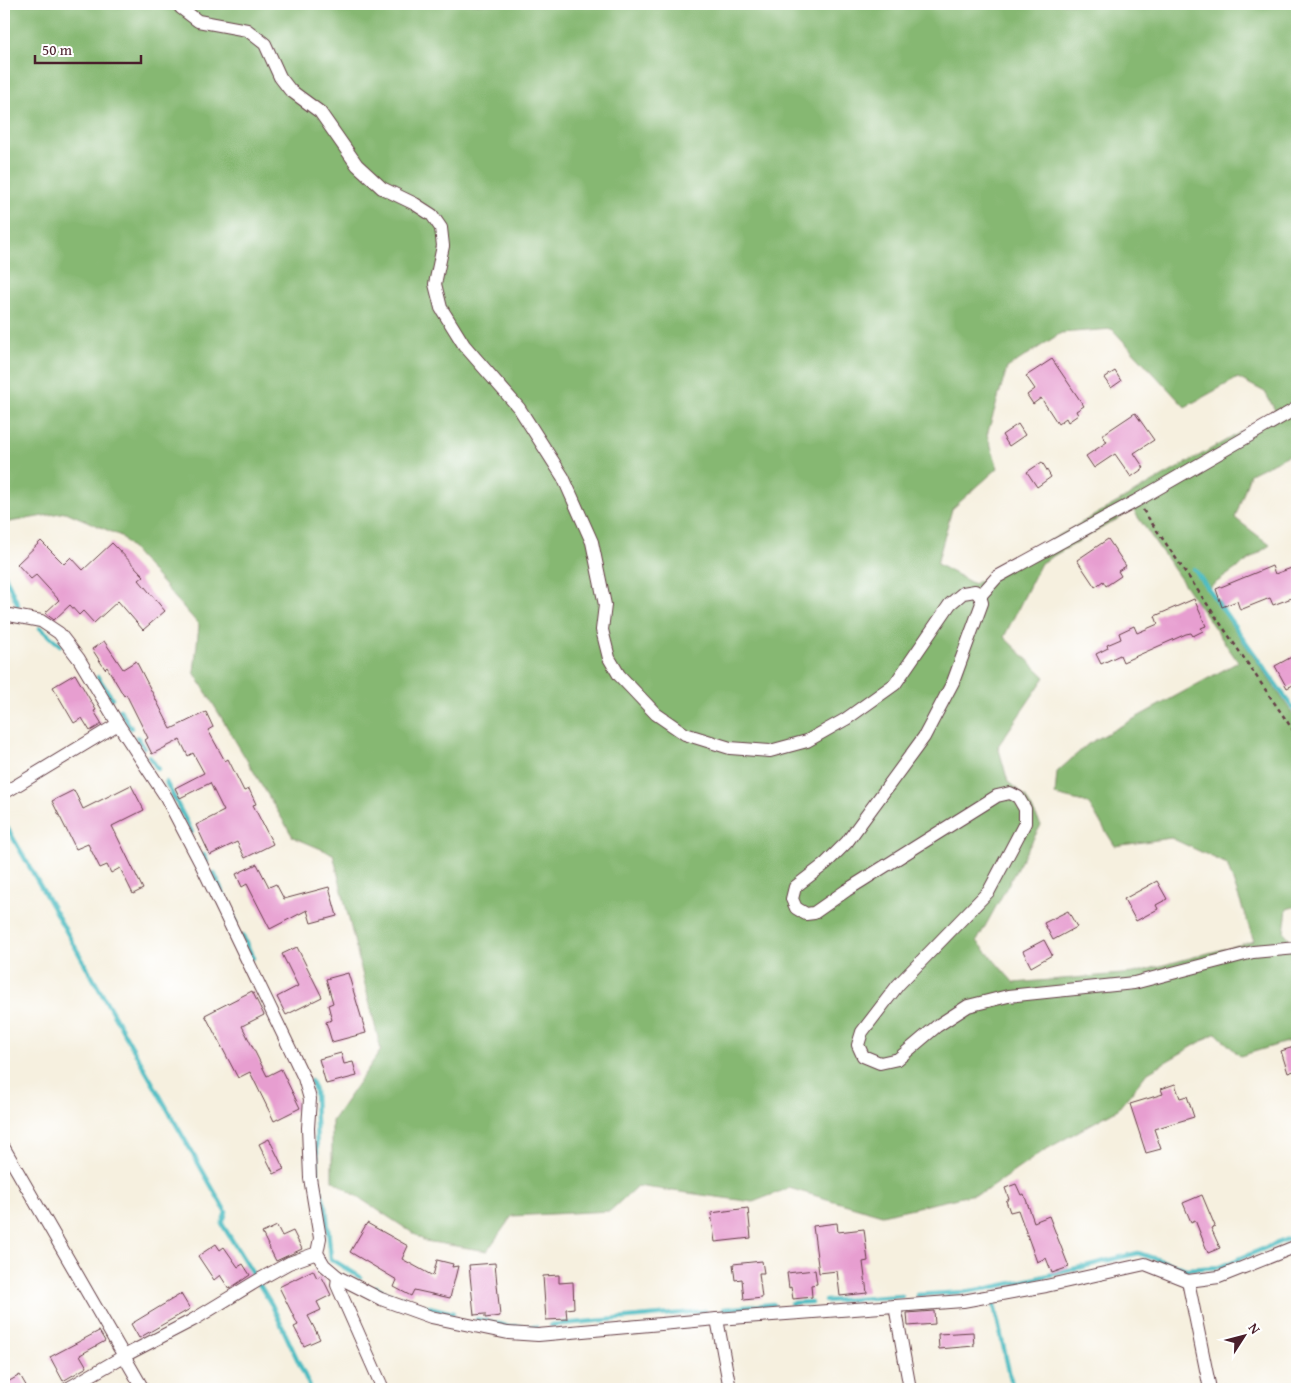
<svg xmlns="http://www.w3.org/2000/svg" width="1301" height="1393" viewBox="0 0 1301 1393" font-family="'Gentium Book Plus',serif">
<rect width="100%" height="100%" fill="#fff"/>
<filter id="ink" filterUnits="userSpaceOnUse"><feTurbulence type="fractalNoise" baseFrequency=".02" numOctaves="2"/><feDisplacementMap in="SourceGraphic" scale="10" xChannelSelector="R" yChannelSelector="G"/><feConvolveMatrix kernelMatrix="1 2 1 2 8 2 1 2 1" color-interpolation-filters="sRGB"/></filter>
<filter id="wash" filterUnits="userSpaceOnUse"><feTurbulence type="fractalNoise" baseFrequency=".0096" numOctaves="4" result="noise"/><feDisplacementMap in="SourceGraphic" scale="20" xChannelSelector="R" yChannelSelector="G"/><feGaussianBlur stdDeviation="1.12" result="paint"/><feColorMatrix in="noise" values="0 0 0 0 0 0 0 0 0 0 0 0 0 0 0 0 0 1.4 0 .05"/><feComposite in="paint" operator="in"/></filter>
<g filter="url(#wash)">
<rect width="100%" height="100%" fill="#f6f0df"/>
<!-- forest -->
<path fill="#86b872" stroke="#686c4e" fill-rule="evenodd" d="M4,4H1297V451L1250,474L1235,518L1270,545L1207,589L1297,720V906L1287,909L1284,932L1297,948V1039L1240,1056L1216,1033L1148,1072L1118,1109L1045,1150L984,1192L882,1215L789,1188L753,1202L637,1186L610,1211L512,1216L487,1251L425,1241L332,1180V1121L381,1050L333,854L293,837L194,672L199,625L121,536L66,512L4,523ZM1112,329L1185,407L1238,378L1265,392L1276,412L974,584L937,564L952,509L998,468L987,435L1007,368L1061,333ZM1133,510L1238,662L1088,744L1057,772L1055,795L1088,803L1115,846L1171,838L1227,864L1254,941L1134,973L1014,983L977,941L1041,825L1025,796L1008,782L998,746L1045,677L1004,637L1041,563Z"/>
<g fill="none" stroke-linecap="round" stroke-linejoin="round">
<!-- stream -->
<g stroke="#4cbbc1" stroke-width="4.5">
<polyline points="1194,569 1297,714"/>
<polyline points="4,573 18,605"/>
<polyline points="40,628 60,645"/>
<polyline points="98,677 112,698"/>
<polyline points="120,710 131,728"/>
<polyline points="137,737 144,747"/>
<polyline points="149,756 158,769"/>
<polyline points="166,782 192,832"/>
<polyline points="4,822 226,1212 222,1224 272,1305 311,1389"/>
<polyline points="204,855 207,861"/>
<polyline points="214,873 236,922"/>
<polyline points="243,936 253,958"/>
<polyline points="311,1081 315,1091 318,1182 326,1208 331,1259 360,1277"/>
<polyline points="376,1287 387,1294 409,1301"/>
<polyline points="917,1295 964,1292 989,1288 1037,1278 1138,1253 1186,1269 1219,1267 1297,1235"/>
<polyline points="825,1301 902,1296"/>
<polyline points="791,1303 811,1302"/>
<polyline points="994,1305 1013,1389"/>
<polyline points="425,1306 453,1313"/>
<polyline points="724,1309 773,1304"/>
<polyline points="477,1319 508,1326 536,1327"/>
<polyline points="551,1325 705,1311"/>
</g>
</g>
<g id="blocks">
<!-- building -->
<g fill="#e79ed0">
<polygon points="1052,359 1084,406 1076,411 1078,415 1068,422 1066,418 1058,424 1041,398 1033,404 1027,395 1035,389 1026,376"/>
<polygon points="1115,371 1121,381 1111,388 1104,378"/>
<polygon points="1135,413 1154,440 1134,453 1144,468 1131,477 1115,454 1094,468 1086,456 1107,442 1102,435"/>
<polygon points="1018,424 1025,435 1009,446 1002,435"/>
<polygon points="1042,462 1051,477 1037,487 1027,472"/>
<polygon points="1108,539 1126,566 1118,571 1121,576 1106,586 1103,581 1095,587 1077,560"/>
<polygon points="41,541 64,564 71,557 83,570 112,543 144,576 139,580 165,611 143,630 118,601 94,623 83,611 79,615 70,605 54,620 45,613 59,600 36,575 31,579 17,564"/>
<polygon points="1272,566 1275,574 1297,566 1297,596 1273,605 1270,598 1240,610 1237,601 1222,607 1216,589"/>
<polygon points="1194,599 1206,626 1201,628 1203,631 1193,636 1191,633 1186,634 1123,662 1120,655 1101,664 1096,654 1108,648 1107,645 1121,639 1119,633 1134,626 1137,633 1158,624 1155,616"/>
<polygon points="104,641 123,669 136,661 171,729 206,712 213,727 208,730 225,761 228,759 244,791 249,789 256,804 253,805 273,844 245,858 237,842 210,855 196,825 224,811 210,783 180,798 175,788 204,773 193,753 188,756 180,740 152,754 145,740 148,738 126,694 124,696 107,667 105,669 92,649"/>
<polygon points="1297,654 1297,683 1287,688 1275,666"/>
<polygon points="75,674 96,710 94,711 102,724 90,731 82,718 74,723 53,687"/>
<polygon points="131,785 144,810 112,826 143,889 133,894 120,868 111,873 107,865 100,868 88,844 76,849 52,801 74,790 83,809"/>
<polygon points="257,864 269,887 276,884 284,899 329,887 337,916 311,923 307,910 270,929 247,884 242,887 236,874"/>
<polygon points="1157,881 1167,899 1156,905 1158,909 1136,921 1124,899"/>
<polygon points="1068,911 1077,927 1053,940 1044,923"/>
<polygon points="1044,940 1052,955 1031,967 1023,951"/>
<polygon points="297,947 322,997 286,1015 277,997 298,986 282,954"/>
<polygon points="348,973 366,1033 332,1042 326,1022 332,1020 328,1005 333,1003 326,979"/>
<polygon points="252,991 264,1015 242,1026 267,1076 281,1069 300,1108 274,1121 250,1072 238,1078 205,1015"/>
<polygon points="1297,1046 1297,1070 1288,1073 1281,1051"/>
<polygon points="341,1053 344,1064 353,1062 357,1076 326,1084 319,1059"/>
<polygon points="1175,1084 1180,1098 1187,1096 1194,1117 1154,1129 1161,1149 1146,1153 1130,1104 1163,1094 1161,1089"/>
<polygon points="269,1139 284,1169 274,1174 259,1144"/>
<polygon points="1016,1184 1021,1195 1024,1194 1034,1222 1049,1216 1069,1267 1052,1273 1046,1258 1037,1262 1018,1210 1010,1212 1006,1201 1009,1199 1005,1188"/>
<polygon points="1202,1195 1215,1226 1211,1228 1220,1248 1208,1253 1195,1220 1191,1222 1183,1203"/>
<polygon points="748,1208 751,1238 715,1242 711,1213"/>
<polygon points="367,1223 408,1246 402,1259 433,1276 437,1260 453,1264 452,1267 458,1266 450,1298 414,1290 411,1296 394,1287 397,1280 350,1252"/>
<polygon points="837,1223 838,1232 864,1229 868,1261 863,1262 867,1293 840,1296 837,1271 819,1273 813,1226"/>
<polygon points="277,1226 282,1236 293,1231 302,1249 276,1261 262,1233"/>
<polygon points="216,1244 220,1250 224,1247 238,1267 243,1264 250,1275 229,1289 220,1275 214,1280 198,1256"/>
<polygon points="762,1261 764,1273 759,1273 762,1298 744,1300 742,1279 735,1280 733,1264"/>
<polygon points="495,1263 500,1316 485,1318 485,1314 474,1315 469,1265"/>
<polygon points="313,1270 317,1278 321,1275 331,1295 317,1302 321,1310 308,1316 320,1339 304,1346 294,1327 298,1325 279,1287"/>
<polygon points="815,1270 817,1284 811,1285 812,1297 793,1299 791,1287 789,1288 787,1273"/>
<polygon points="559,1275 559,1283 573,1282 574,1308 566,1309 567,1319 546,1320 543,1276"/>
<polygon points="181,1294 190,1309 139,1338 131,1324"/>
<polygon points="934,1311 935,1324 908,1326 907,1313"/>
<polygon points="99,1331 105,1341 80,1355 87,1367 63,1381 50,1357"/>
<polygon points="973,1332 974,1346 939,1349 938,1334"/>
<polygon points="20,1375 28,1389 4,1389 4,1384"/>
</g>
</g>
</g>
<g filter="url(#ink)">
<use href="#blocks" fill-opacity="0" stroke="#643e46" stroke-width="1"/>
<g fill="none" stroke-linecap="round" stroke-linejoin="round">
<defs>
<g id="street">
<polyline points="178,4 181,8 198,21 247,30 265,44 280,77 290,90 320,112 357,165 382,188 415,204 432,215 441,228 443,246 435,284 441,308 464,345 519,408 563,477 592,542 605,605 602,630 609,658 619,675 656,714 685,734 730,748 770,751 807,741 846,719 895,684 950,604 963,593 975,591 980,596 982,603 953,682 924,737 847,842 825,864 795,887 792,899 796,908 806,914 814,913 847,890 997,796 1010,793 1018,797 1025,809 1025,823 989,891 898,985 862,1032 858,1045 863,1056 880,1063 898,1059 937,1026 968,1006 1008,996 1134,983 1253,952 1297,948"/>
<polyline points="980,596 997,577 1136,501 1297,408"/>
<polyline points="4,614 41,621 59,633 79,659 118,724 166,797 201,864 304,1078 310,1099 308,1128 310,1178 320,1238 317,1253 324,1265 338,1277 381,1299 431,1317 508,1333 538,1335 717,1319 963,1301 1046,1286 1145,1264 1188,1281 1219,1277 1297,1246"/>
<polyline points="4,793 118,724"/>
<polyline points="4,1148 143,1389"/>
<polyline points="338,1277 337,1285 383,1389"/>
<polyline points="1188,1281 1210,1389"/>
<polyline points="895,1306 910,1389"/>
<polyline points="717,1319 730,1389"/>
<polyline points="67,1389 124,1356 193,1320 262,1278 289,1263 317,1253"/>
</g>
</defs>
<!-- street casing -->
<use href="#street" stroke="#643e46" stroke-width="14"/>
<!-- path -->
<polyline stroke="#643e46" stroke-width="2.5" stroke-dasharray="4 4" stroke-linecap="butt" points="1143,510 1297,736"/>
<!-- street -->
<use href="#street" stroke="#fff" stroke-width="12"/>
</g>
</g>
<!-- margin -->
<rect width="1301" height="1393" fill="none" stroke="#fff" stroke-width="20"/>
<!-- north arrow -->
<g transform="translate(1244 1336) rotate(54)" stroke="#ffffff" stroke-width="4" paint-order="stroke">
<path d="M0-4L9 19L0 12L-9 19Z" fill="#4a1f2b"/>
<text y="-8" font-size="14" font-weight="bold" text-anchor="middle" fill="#4a1f2b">N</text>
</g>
<!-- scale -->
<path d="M35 55v8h106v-8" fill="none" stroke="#4a1f2b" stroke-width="2.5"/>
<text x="42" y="55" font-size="15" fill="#4a1f2b" stroke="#ffffff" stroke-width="4" paint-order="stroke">50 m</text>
</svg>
